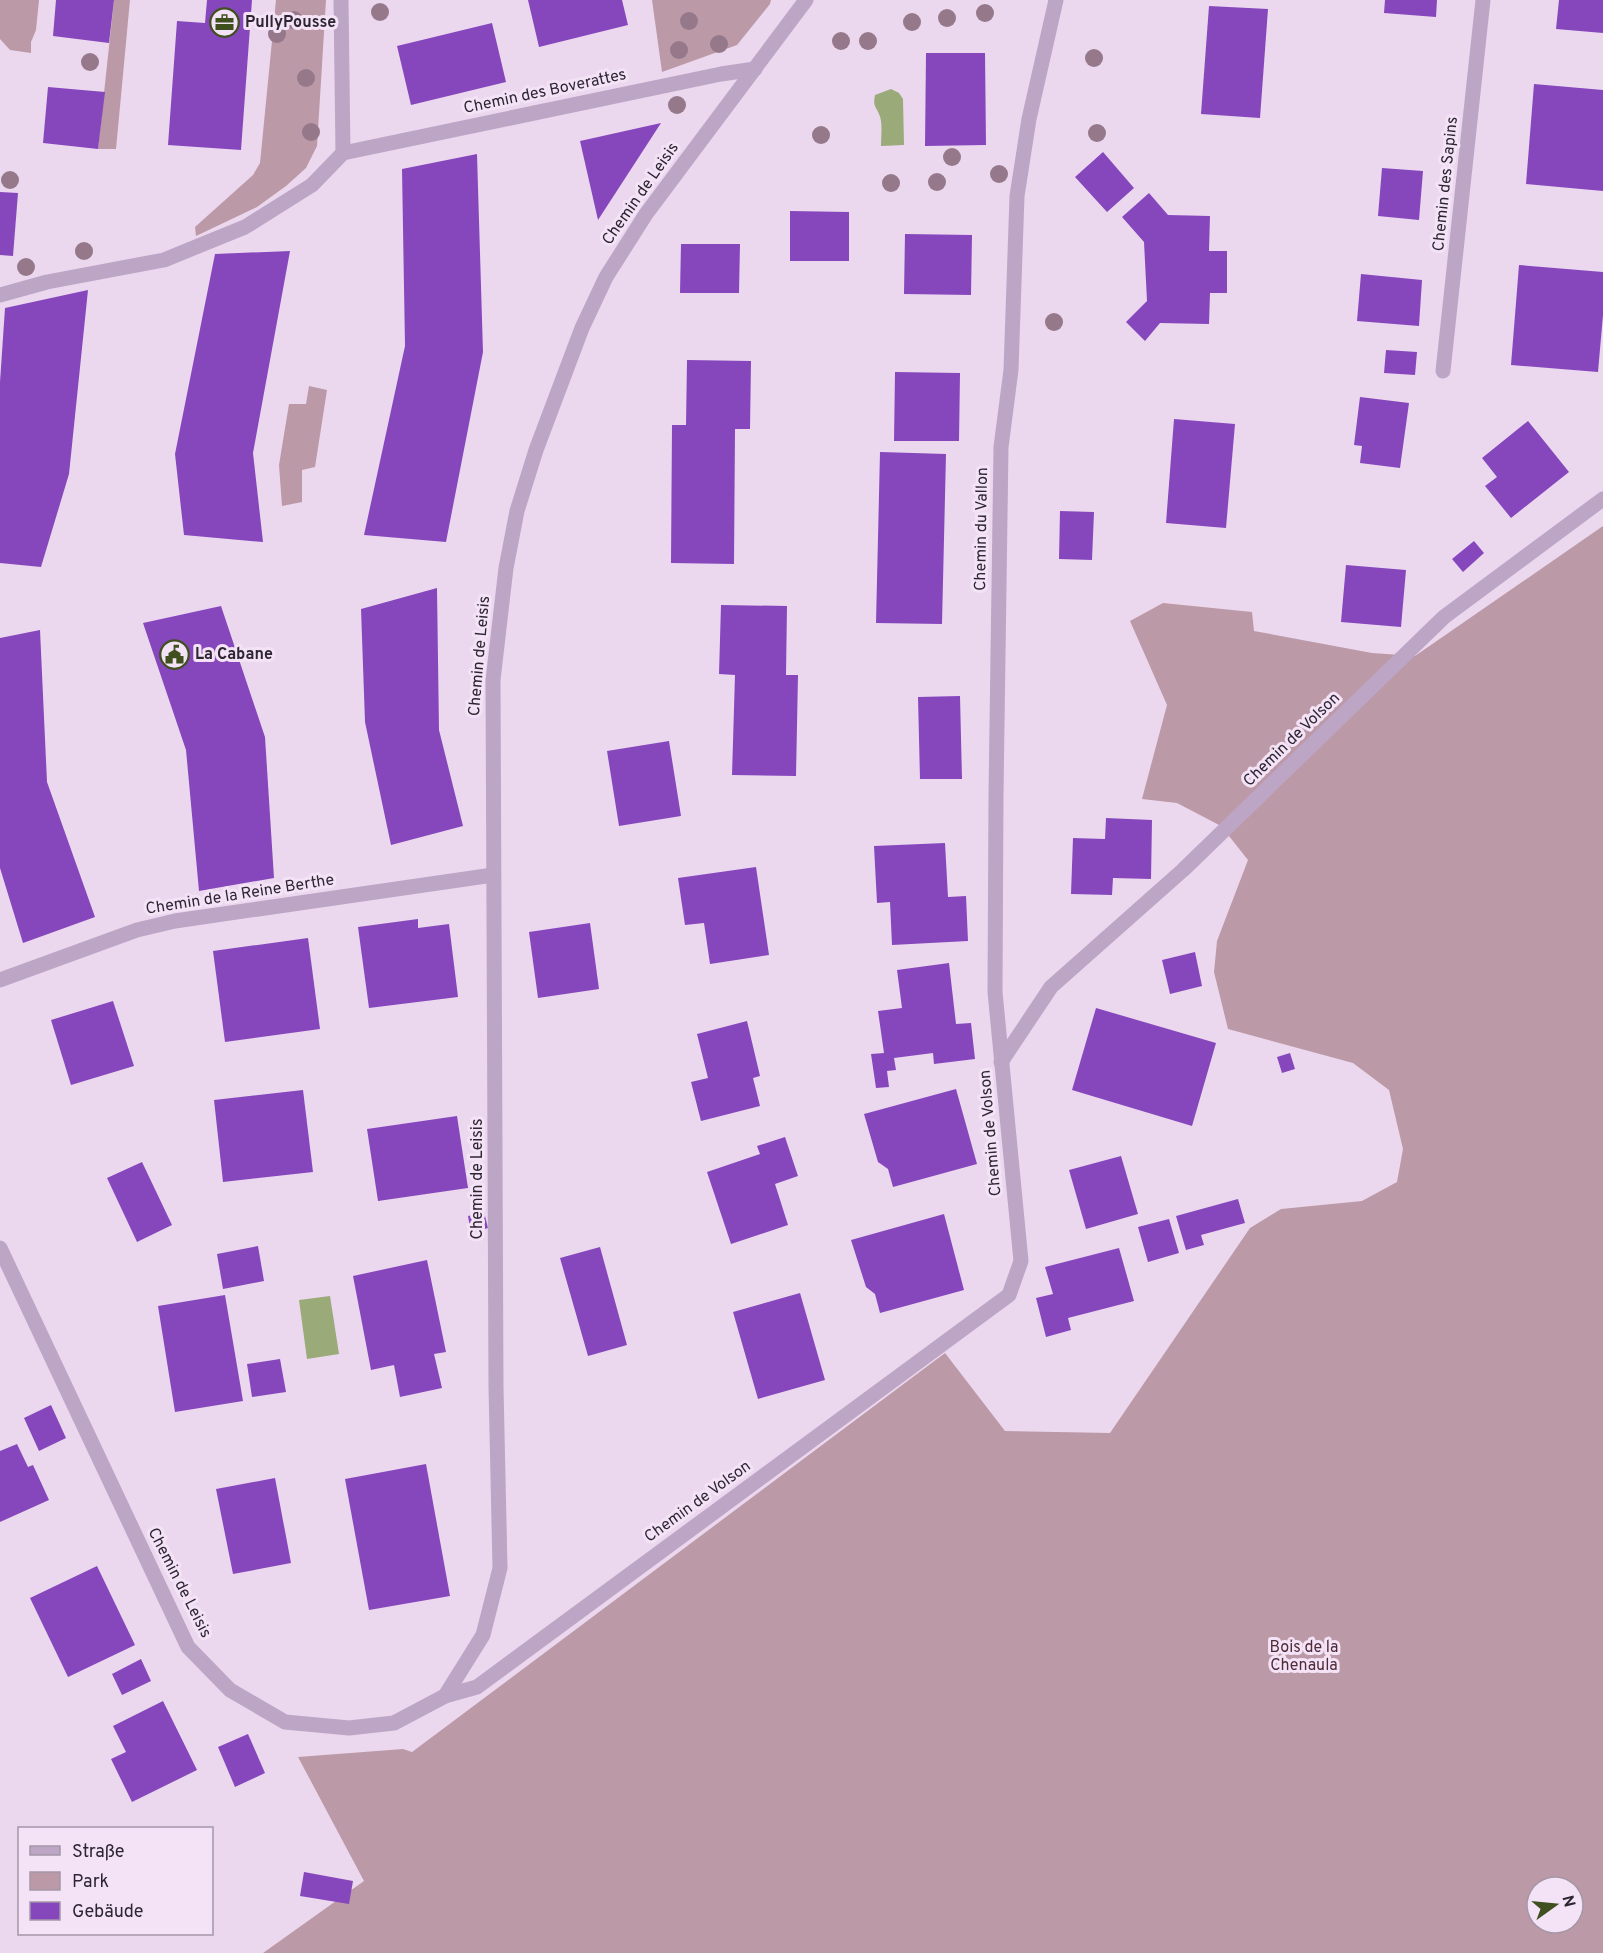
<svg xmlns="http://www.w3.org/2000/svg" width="1603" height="1953" viewBox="0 0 1603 1953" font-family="Overpass,sans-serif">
<rect width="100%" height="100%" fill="#ebd8ef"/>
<!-- green -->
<g fill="#bc99a6" fill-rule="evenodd">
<polygon points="0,0 39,0 36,30 31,42 31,53 10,50 0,39"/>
<polygon points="114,0 130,0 116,149 98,149"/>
<polygon points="276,0 326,0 317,146 306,168 286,186 257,207 196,236 195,227 253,175 260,163"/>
<polygon points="652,0 771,0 770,4 737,45 662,72"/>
<polygon points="309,386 327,390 315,467 302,470 302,502 282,506 279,465 289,404 306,404"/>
<path d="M1603,526V1953H263L364,1881L298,1757L403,1749L412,1752L945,1353L1005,1431L1110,1433L1250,1228L1281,1209L1362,1201L1397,1182L1403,1149L1389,1090L1353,1063L1228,1029L1214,972L1217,941L1248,860L1221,826L1177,803L1142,799L1167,705L1130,621L1163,603L1252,612L1254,631L1372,653L1415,656ZM1537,1887H1573V1923H1537Z"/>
</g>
<!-- water -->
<g fill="#9aaa79">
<path d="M891,89L899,93L903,99L904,145L881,146C881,137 883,122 879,114C875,105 873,106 875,95Z"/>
<polygon points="330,1296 339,1354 307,1359 299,1300"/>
</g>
<!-- building -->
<g fill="#8647bd">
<polygon points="56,0 114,0 109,43 53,36"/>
<polygon points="207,0 252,0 241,150 168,145 177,21 205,23"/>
<polygon points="528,0 622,0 628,25 539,47"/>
<polygon points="1385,0 1437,0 1436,17 1384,13"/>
<polygon points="1559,0 1603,0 1603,33 1556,29"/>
<polygon points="1209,6 1268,9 1260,118 1201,114"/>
<polygon points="492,23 506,82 411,105 397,46"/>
<polygon points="926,53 985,53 986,145 925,146"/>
<polygon points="1534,84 1603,90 1603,191 1526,184"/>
<polygon points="48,87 105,92 98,149 43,143"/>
<polygon points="661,123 598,220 580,141"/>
<polygon points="1103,152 1134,188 1107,212 1075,177"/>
<polygon points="477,154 483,352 446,542 364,535 405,346 402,169"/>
<polygon points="1382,168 1423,171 1419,220 1378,216"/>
<polygon points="0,192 18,193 13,256 0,255"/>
<polygon points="1149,193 1168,215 1210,216 1209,251 1227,251 1227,293 1210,293 1209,324 1160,323 1145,341 1126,322 1147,301 1144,242 1122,217"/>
<polygon points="790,211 849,212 849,261 790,261"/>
<polygon points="905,234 972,235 971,295 904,294"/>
<polygon points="681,244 740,244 739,293 680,293"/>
<polygon points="290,251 253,453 263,542 184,535 175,454 215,254"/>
<polygon points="1519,265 1603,272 1603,315 1598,372 1511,365"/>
<polygon points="1361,274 1422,280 1419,326 1357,321"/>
<polygon points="88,290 69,474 41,567 0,563 0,382 5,308"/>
<polygon points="1386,350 1417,352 1415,375 1384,373"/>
<polygon points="687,360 751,361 750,429 735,429 734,564 671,563 672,425 686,425"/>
<polygon points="895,372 960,373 959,441 894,441"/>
<polygon points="1360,397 1409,403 1400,468 1360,463 1362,446 1354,445"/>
<polygon points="1174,419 1235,424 1226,528 1166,523"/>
<polygon points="1528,421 1569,472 1511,518 1485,486 1497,477 1482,458"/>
<polygon points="880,452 946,454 942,624 876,623"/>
<polygon points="1060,511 1094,512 1092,560 1059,559"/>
<polygon points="1474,541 1484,553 1463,572 1452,559"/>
<polygon points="1346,565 1406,570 1401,627 1341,622"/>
<polygon points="437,588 439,730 463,826 391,845 365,722 361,609"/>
<polygon points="721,605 787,606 786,675 798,675 796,776 732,775 735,675 719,674"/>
<polygon points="221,606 265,737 274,878 199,891 186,750 143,623"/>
<polygon points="40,630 47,782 95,917 23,943 0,868 0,638"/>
<polygon points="960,696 962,779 920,779 918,697"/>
<polygon points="669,741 681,816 619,826 607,751"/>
<polygon points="1106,818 1152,820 1151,879 1113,878 1112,895 1071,894 1073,838 1105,839"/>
<polygon points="945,843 948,897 966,896 968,941 892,945 890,902 877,903 874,846"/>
<polygon points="756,867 769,955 710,964 704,923 685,925 678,878"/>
<polygon points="418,919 418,928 449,924 458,997 369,1008 358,927"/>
<polygon points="590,923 599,989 538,998 529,932"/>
<polygon points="308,938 320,1029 225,1042 213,951"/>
<polygon points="1195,952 1202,986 1170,994 1162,960"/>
<polygon points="949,963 956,1024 971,1023 975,1059 934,1064 933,1053 894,1058 896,1070 887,1071 889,1087 876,1088 871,1054 884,1053 878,1011 902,1008 897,970"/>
<polygon points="113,1001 134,1066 71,1085 51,1020"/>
<polygon points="1096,1008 1216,1043 1192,1126 1072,1090"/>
<polygon points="747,1021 760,1076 753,1078 760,1106 701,1121 691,1082 708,1078 697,1034"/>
<polygon points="1290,1053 1295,1069 1282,1073 1277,1057"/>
<polygon points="956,1089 977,1164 893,1187 888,1169 878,1162 864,1114"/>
<polygon points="303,1090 313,1172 223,1182 214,1100"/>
<polygon points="457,1116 468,1188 378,1201 367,1129"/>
<polygon points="785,1137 798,1176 775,1184 788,1225 731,1244 707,1172 760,1154 757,1146"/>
<polygon points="1121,1156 1138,1214 1086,1229 1069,1170"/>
<polygon points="142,1162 172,1225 137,1242 107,1178"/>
<polygon points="1238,1199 1245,1223 1201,1235 1204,1245 1186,1250 1176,1216"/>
<polygon points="484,1212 488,1228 471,1233 468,1216"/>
<polygon points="944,1214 964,1290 880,1313 875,1294 866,1287 851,1240"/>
<polygon points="1169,1219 1179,1253 1148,1262 1138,1227"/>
<polygon points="258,1246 264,1281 223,1289 217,1254"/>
<polygon points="600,1247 627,1345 588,1356 560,1258"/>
<polygon points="1119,1248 1134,1301 1068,1318 1071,1330 1046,1337 1036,1298 1053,1294 1045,1267"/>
<polygon points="427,1260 446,1352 434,1354 442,1388 400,1397 394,1365 371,1370 353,1276"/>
<polygon points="800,1293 825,1380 758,1399 733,1312"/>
<polygon points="225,1295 243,1401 175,1412 158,1306"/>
<polygon points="280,1359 286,1392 252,1397 247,1364"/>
<polygon points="51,1405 66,1438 39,1451 24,1418"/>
<polygon points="17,1444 28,1467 33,1465 49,1500 0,1522 0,1451"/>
<polygon points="426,1464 450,1596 369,1610 345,1479"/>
<polygon points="275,1478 291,1563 233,1574 216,1489"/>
<polygon points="97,1566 135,1645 68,1677 30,1598"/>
<polygon points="141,1659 151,1681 122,1695 112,1674"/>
<polygon points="163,1701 197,1770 132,1802 111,1759 126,1752 113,1726"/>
<polygon points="248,1734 265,1773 235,1787 218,1747"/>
<polygon points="304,1872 353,1881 349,1904 300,1896"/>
</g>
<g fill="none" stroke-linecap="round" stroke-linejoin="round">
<!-- minor -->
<g stroke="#bda5c6" stroke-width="15">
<polyline points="341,0 343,153"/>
<polyline points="0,295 47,282 164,260 245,227 312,185 343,153 721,74 755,69"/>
<polyline points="1443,371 1483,0"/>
<polyline points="0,980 137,930 175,921 493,875"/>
<polyline points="1001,1062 1051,987 1183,870 1444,617 1603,499"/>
<polyline points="0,1248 188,1647 230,1690 285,1722 349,1728 394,1723 445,1696 483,1635 500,1568 496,1387 493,680 506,568 517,511 536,450 582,328 606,277 646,214 806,0"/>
<polyline points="445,1696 477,1687 1009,1295 1021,1261 995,992 996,795 1001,447 1011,370 1017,196 1029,119 1056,0"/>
</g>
</g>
<!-- trees -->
<g fill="#95798a">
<circle cx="380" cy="12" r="9"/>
<circle cx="985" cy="13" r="9"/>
<circle cx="947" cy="18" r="9"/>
<circle cx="294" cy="20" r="9"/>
<circle cx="689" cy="21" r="9"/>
<circle cx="912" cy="22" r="9"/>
<circle cx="277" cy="34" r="9"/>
<circle cx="841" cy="41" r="9"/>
<circle cx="868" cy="41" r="9"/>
<circle cx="719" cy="44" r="9"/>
<circle cx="679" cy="50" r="9"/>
<circle cx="1094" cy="58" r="9"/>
<circle cx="90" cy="62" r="9"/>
<circle cx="306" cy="78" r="9"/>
<circle cx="677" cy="105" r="9"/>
<circle cx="311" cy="132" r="9"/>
<circle cx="1097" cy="133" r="9"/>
<circle cx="821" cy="135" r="9"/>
<circle cx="952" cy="157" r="9"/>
<circle cx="999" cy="174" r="9"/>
<circle cx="10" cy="180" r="9"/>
<circle cx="937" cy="182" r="9"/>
<circle cx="891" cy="183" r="9"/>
<circle cx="84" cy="251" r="9"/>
<circle cx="26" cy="267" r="9"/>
<circle cx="1054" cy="322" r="9"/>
</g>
<!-- icons -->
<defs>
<symbol id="office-ring" viewBox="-11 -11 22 22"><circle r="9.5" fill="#f4e3f7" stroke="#3f501e" stroke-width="1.5"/><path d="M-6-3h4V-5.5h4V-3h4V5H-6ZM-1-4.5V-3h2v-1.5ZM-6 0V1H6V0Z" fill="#3f501e"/></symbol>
<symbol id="civic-ring" viewBox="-11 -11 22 22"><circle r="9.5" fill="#f4e3f7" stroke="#3f501e" stroke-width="1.5"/><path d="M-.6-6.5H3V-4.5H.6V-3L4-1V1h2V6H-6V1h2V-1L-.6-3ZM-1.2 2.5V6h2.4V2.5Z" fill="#3f501e"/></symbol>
</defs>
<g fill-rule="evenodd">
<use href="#office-ring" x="208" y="6" width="33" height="33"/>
<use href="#civic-ring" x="158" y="638" width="33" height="33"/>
</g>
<g text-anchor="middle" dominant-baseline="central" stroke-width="6" stroke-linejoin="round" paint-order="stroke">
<!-- poi labels -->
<g font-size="16" font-weight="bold" fill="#2d2632" stroke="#f4e3f7" text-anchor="start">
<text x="245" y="23">PullyPousse</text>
<text x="195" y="655">La Cabane</text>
</g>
<!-- street labels -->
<g font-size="16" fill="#2d2632" stroke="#f4e3f7">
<text transform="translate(545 92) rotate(-12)">Chemin des Boverattes</text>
<text transform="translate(1446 184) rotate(-84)">Chemin des Sapins</text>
<text transform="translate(641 194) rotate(-55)">Chemin de Leisis</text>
<text transform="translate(982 529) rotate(-89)">Chemin du Vallon</text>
<text transform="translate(480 656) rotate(-85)">Chemin de Leisis</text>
<text transform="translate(1292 740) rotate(-44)">Chemin de Volson</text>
<text transform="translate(240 895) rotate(-9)">Chemin de la Reine Berthe</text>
<text transform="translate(991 1133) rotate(-95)">Chemin de Volson</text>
<text transform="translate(478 1179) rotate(-90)">Chemin de Leisis</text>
<text transform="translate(698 1502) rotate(-36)">Chemin de Volson</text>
<text transform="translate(179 1583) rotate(63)">Chemin de Leisis</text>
</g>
<!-- park labels -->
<g font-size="16" fill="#4e2b37" stroke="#f4e3f7">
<text x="1304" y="1648">Bois de la<tspan x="1304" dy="18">Chenaula</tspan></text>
</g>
</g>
<!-- legend -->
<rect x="18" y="1827" width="195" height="108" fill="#f4e3f7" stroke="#a497a8" stroke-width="1.5"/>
<rect x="30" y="1846" width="30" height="9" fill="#bda5c6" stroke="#a497a8" stroke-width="1.5"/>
<text x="72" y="1857" font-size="18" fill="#2d2632">Straße</text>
<rect x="30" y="1872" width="30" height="18" fill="#bc99a6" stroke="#a497a8" stroke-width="1.5"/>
<text x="72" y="1887" font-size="18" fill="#2d2632">Park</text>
<rect x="30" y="1902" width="30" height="18" fill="#8647bd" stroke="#a497a8" stroke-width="1.5"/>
<text x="72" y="1917" font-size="18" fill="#2d2632">Gebäude</text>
<!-- north arrow -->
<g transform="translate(1555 1905) rotate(75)"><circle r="28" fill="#f4e3f7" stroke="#a497a8" stroke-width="1.5"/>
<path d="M0-4.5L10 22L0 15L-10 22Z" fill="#3f501e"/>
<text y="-9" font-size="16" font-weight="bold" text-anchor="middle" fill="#2d2632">N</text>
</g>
</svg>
